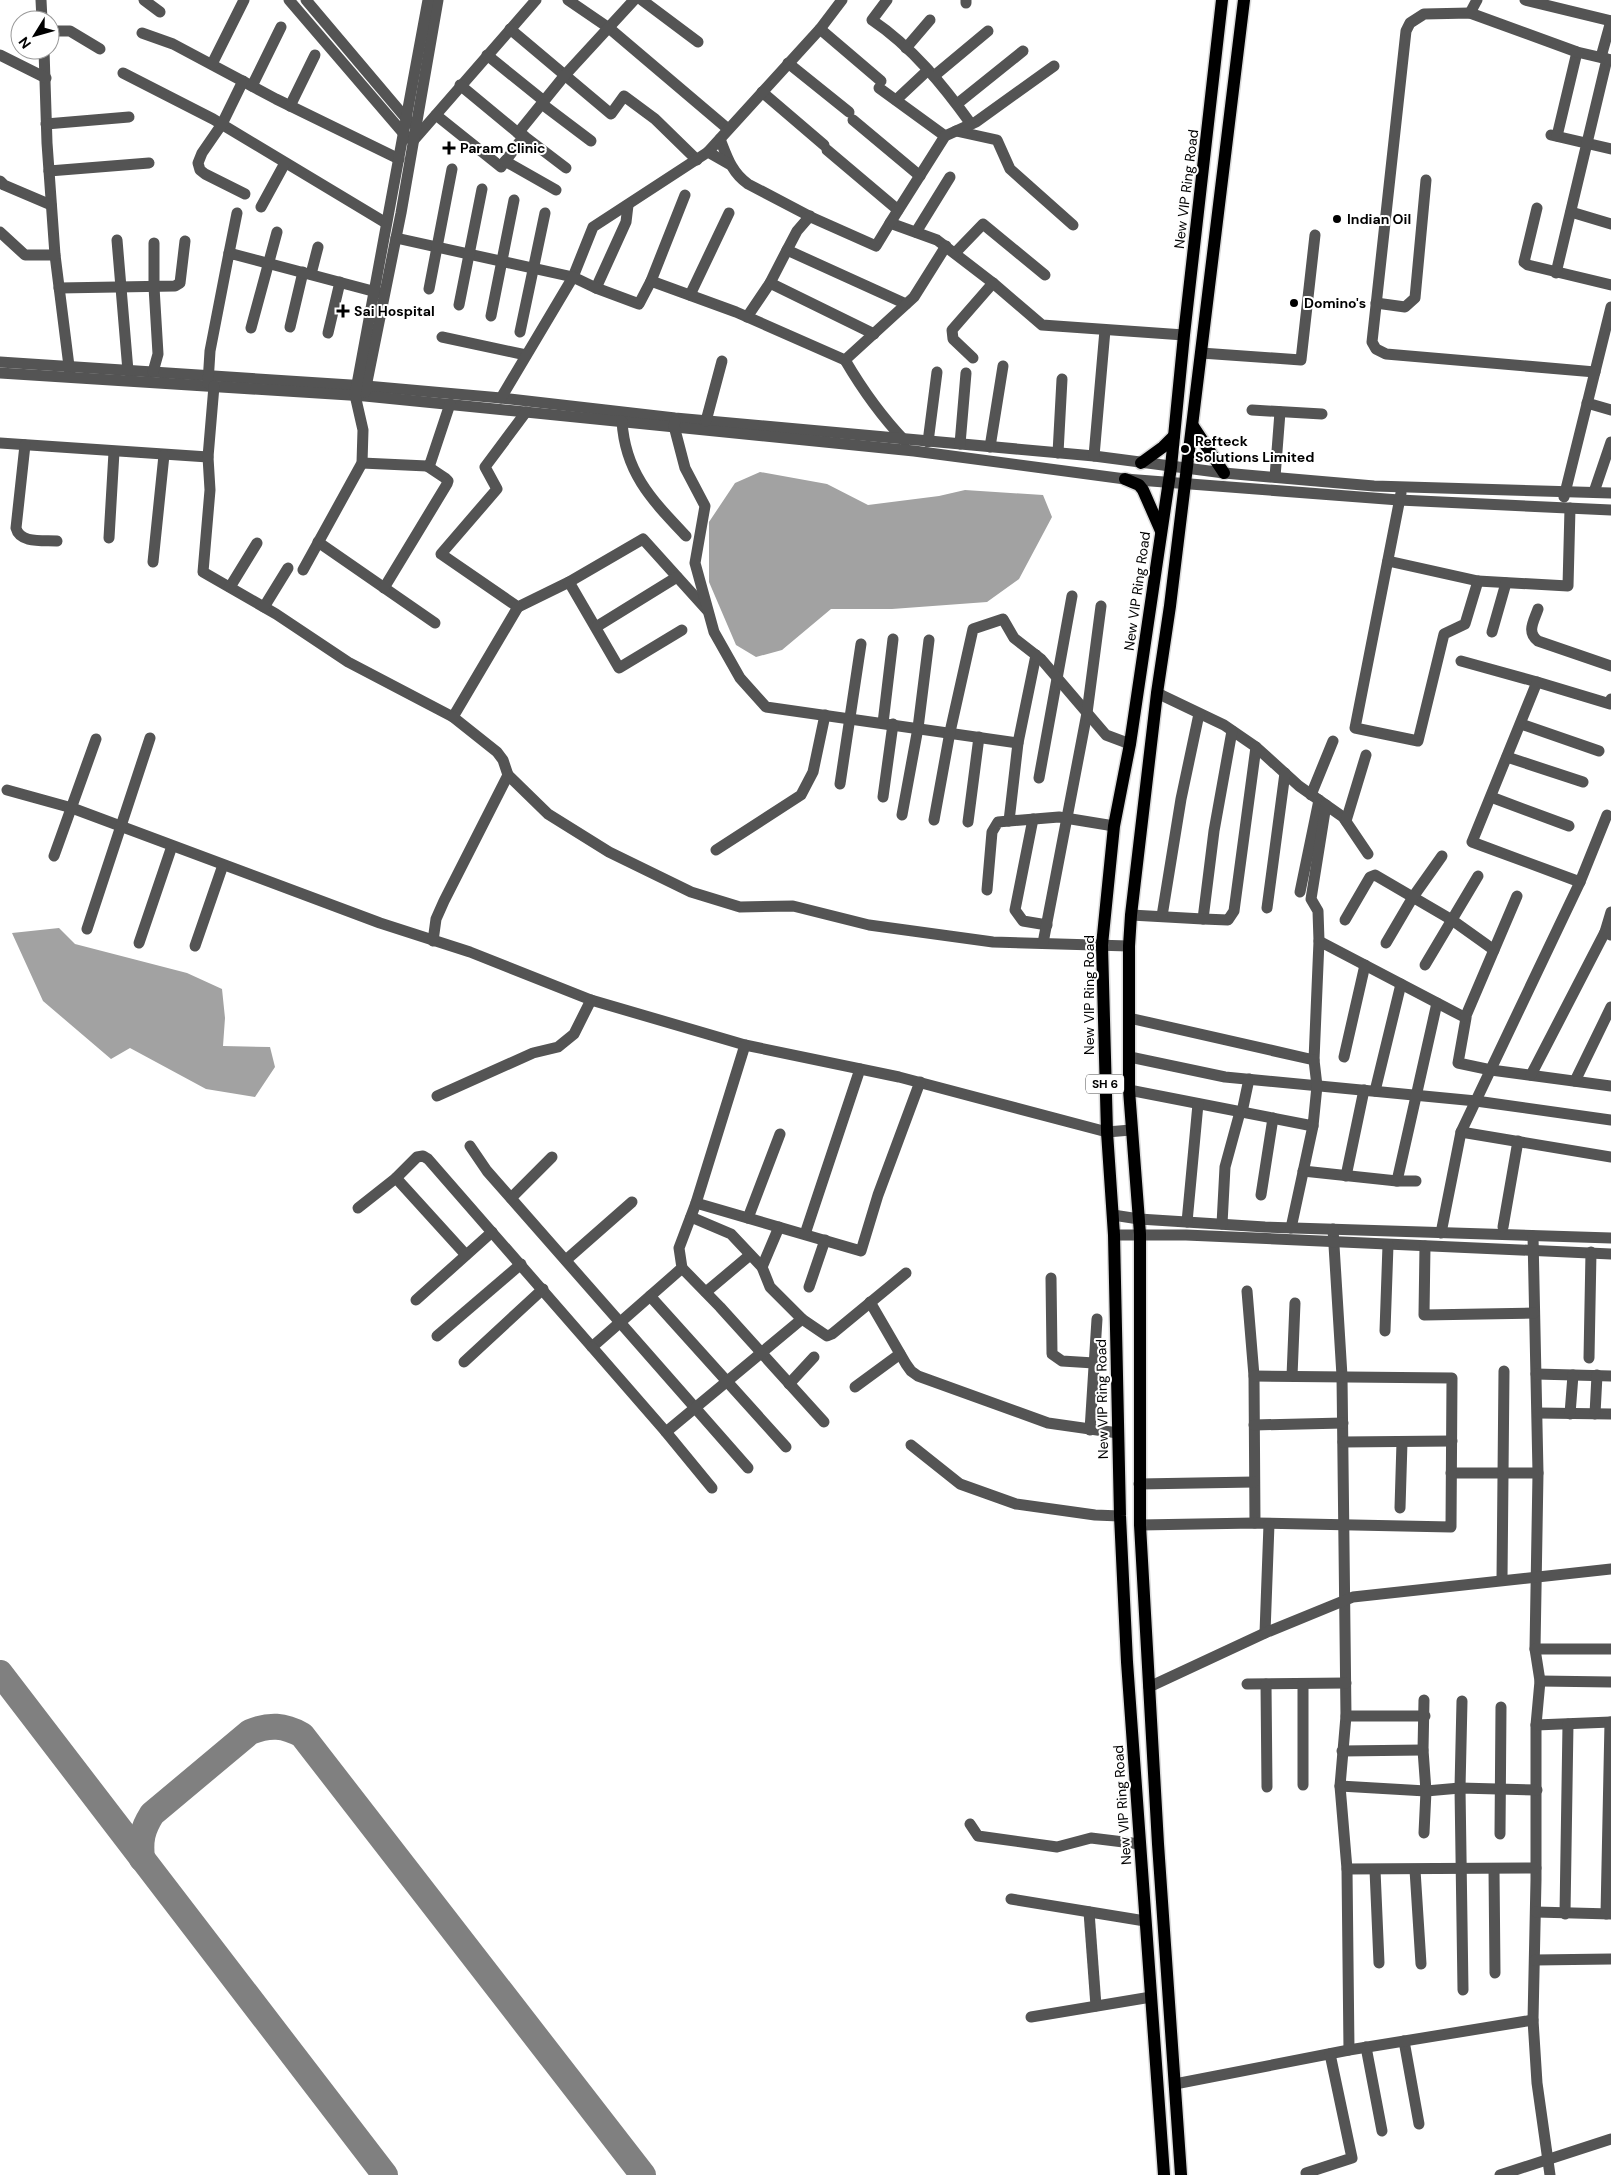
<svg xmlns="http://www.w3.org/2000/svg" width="1611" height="2175" viewBox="0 0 1611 2175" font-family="'DM Sans',sans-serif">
<rect width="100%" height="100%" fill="#fff"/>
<!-- water -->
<g fill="#a2a2a2">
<polygon points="760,472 827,484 868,505 939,496 965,490 1043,495 1052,517 1019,579 987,602 892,609 831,609 782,650 756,657 736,645 709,582 709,522 735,483"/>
<polygon points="59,928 75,944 187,973 222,989 225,1018 223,1046 270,1047 275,1067 255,1097 206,1089 130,1048 111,1059 43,1001 12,933"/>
</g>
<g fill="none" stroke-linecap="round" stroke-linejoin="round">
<!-- taxiway -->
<g stroke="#808080" stroke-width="26">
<polyline points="0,1673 385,2175"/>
<path d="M142,1859C140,1840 142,1830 152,1814L250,1732C270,1724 284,1725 302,1735L643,2175"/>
</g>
<defs>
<g id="major">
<polyline points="1193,426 1224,473"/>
<polyline points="1141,463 1163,447 1174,436"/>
<polyline points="1125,479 1139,485 1143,490 1161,531"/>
<polyline points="1164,2175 1127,1662 1120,1516 1114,1235 1107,1132 1102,945 1114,826 1130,744 1171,467 1184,335 1222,0"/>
<polyline points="1181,2175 1158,1844 1140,1525 1140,1234 1129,1090 1129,946 1131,915 1157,693 1170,606 1244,0"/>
</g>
</defs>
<!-- major casing -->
<use href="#major" stroke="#dbdbdb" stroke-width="15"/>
<!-- minor -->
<g stroke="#545454" stroke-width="11">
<polyline points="41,0 42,20"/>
<polyline points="144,0 160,12"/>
<polyline points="289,0 404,134 413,141 536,0"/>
<polyline points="306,0 410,123"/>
<polyline points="568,0 609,28 728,129"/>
<polyline points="642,0 698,42"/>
<path d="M887,0L872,20C912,47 943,85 971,124"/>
<polyline points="1525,0 1611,21"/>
<polyline points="966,3 966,0"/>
<polyline points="1470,13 1477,0"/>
<polyline points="510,29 611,114 624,96 655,119 697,160"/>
<polyline points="820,29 881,81"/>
<polyline points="50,31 70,31 100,49"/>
<polyline points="142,33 173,44 276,99 399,159"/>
<polyline points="906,48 930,20"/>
<polyline points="44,50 47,143 55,255 70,374"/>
<polyline points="0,55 46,78"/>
<polyline points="487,55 544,101"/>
<polyline points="1601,57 1611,21"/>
<polyline points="788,63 849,112"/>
<polyline points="212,64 244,0"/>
<polyline points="123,73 213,119 386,223"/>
<polyline points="934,76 988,31"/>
<polyline points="243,81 222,124 202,153 198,163 200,170 205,174 245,194"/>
<polyline points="460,85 518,133 565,75 634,0"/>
<polyline points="252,86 281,27"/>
<polyline points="879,88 945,136"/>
<polyline points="762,92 824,145"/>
<polyline points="896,100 928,70"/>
<polyline points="542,104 591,141"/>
<polyline points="957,104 1023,51"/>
<polyline points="290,106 315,55"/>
<polyline points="436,115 501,167 524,136 518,133"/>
<polyline points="853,120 920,176"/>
<polyline points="46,124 129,117"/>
<polyline points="956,131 997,140 1010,169 1073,225"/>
<polyline points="1551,135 1611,149"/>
<polyline points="524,136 566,168"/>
<polyline points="1557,136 1577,52"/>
<path d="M720,139C727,157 732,173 748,184L813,218L876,246L890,223L937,240L993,283L1042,325L1184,335"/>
<polyline points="827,150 898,210"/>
<polyline points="708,152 820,29 842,0"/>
<polyline points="505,161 556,190"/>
<polyline points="49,171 149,163"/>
<polyline points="0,181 4,185 51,205"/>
<polyline points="261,207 285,163"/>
<polyline points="1537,208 1524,262 1528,265 1611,285"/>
<polyline points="1571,212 1611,224"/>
<polyline points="890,223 945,136 976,122 1054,66"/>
<polyline points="0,232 25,255 55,255"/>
<polyline points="916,232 950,177"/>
<polyline points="396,238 573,277 593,227 708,152 729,164"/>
<polyline points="117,240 128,371"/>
<polyline points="787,250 797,231 810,216"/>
<polyline points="229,253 237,213"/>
<polyline points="955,253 983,224 1045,275"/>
<polyline points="1556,273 1607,59"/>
<polyline points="311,274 318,247"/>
<polyline points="651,281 685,195"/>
<polyline points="770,283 787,250 906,304"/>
<polyline points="59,288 175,286 180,283 185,241"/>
<polyline points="596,288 626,222 628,205"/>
<polyline points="429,289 452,169"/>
<polyline points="690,295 729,213"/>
<polyline points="1376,303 1405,307 1415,298 1426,180"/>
<polyline points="459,305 482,189"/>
<polyline points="491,316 514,200"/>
<polyline points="747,317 770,283 874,334"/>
<polyline points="290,327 303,272"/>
<polyline points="251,328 277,232"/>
<polyline points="520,332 545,213"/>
<polyline points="328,333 340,282"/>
<polyline points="442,337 526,355"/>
<polyline points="1201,353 1301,360 1315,235"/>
<polyline points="973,358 953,339 952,330 993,283"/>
<path d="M845,360C862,389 881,416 905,441"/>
<polyline points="0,362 366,386 501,398 675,418 1094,456 1224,473 1374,486 1611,493"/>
<polyline points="153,372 158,354 154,287 154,243"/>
<polyline points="1595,372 1386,354 1376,349 1372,342 1406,31 1410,23 1424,14 1470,13 1577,52 1611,60"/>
<polyline points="0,373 365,396 914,451 1125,479 1399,500 1611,510"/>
<polyline points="208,383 210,351 229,253 380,293"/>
<polyline points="365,392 401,213 438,0"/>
<polyline points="501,398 573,277 596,288 639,304 651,281 736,312 845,360 914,297 946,246"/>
<polyline points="1587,403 1611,410"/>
<polyline points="1252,410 1322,414"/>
<polyline points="526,412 485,467 497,489 441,554 518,607 569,582 643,539 707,610"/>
<path d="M622,421C625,473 652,500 686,536"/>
<polyline points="675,421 674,426 685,468 705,506 695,563 714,632 740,678 766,707 1018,743 1036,655"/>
<polyline points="706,421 722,361"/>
<polyline points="928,442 937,372"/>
<polyline points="0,443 208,457 210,490 203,572 276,614 348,662 453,717 518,607"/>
<polyline points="960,444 966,373"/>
<path d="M25,445L16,528C20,544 44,540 57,541"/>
<polyline points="990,447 1003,366"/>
<polyline points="1058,453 1062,379"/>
<polyline points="1094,456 1105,330"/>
<polyline points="208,457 214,386"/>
<polyline points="362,463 427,466 430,464 450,404"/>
<polyline points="1275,477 1280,412"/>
<polyline points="1594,492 1611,442"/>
<polyline points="1401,493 1355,728 1418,741 1444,634 1465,624 1478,581"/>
<polyline points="1564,497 1611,307"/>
<polyline points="109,538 114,452"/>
<polyline points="318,542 435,623"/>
<polyline points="1388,561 1478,581 1568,586 1570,508"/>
<polyline points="153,562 164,455"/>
<polyline points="303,570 362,463 363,430 355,395 428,0"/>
<polyline points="569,582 619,668 682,630"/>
<polyline points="230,587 257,543"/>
<polyline points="384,588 447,484 448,481 445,478 427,466"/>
<polyline points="264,607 288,568"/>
<path d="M1538,609C1534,621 1526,632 1538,641L1611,666"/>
<polyline points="596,627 677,577"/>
<polyline points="1492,632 1506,583"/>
<polyline points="1461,661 1537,682"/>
<polyline points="1157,693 1224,725 1256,747 1299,786 1343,817 1368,854"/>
<polyline points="453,717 497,752 503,760 508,775"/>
<polyline points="883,723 893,639"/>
<polyline points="1521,724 1599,751"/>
<polyline points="1018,743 1009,821 1059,817 1114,826"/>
<polyline points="1507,757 1583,782"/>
<polyline points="1039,778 1072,596"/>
<polyline points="840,784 861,644"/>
<polyline points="7,790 72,808 380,923 470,952 591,1000 745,1045 899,1077 1107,1132 1131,1130"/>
<polyline points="1311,795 1333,741"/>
<polyline points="883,797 893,724"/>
<polyline points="1491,797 1569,826"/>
<polyline points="902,815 918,728 929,640"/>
<polyline points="1033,819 1015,910 1023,921 1047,925"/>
<polyline points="934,820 950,732 973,629 1003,619 1014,638 1041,659 1106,735 1130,744"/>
<polyline points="1346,821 1366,755"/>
<polyline points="968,822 979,737"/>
<polyline points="716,850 801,795 813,772 825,715"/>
<polyline points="54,856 96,739"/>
<polyline points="1580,882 1472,842 1537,682 1610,704 1611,699"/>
<polyline points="987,890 992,832 998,822 1009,821"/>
<polyline points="1300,892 1319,800"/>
<polyline points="1267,908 1285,773"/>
<polyline points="1131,915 1203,919 1214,831 1232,731"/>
<polyline points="1162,916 1181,799 1199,714"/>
<polyline points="1203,919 1228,920 1234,911 1256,747"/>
<polyline points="1345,920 1370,877 1375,875 1452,920 1494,950"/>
<polyline points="87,929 150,738"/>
<polyline points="1605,932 1611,912"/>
<polyline points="433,941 436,919 444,901 508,775 548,814 609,852 691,892 740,907 793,906 869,925 993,942 1129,946"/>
<polyline points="1319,941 1318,911 1311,899 1326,805"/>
<polyline points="139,943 172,846"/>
<polyline points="1043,943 1087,713 1101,606"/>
<polyline points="1386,943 1413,897 1442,856"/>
<polyline points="195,946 223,865"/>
<polyline points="1425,965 1478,876"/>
<polyline points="1129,1018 1314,1060 1319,941 1466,1018 1458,1063 1491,1070 1611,1086"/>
<polyline points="1465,1018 1517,896"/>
<polyline points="1130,1057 1225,1077 1476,1101 1611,1120"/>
<polyline points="1344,1057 1365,965"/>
<polyline points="1531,1075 1605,932 1611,935"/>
<polyline points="1575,1081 1611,1007"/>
<polyline points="1129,1090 1313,1126 1317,1086 1314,1060"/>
<polyline points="1375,1091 1401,984"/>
<polyline points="437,1096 533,1053 558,1047 574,1034 591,1000"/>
<polyline points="1242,1112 1249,1079"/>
<polyline points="1461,1132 1611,1157"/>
<polyline points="470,1146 487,1171 748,1468"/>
<polyline points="1303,1171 1397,1181 1437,1003"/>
<polyline points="1346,1176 1364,1090"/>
<polyline points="396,1178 417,1157 423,1156 428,1159 592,1347 682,1268 679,1248 696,1203 861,1251 878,1195 920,1082"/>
<polyline points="1397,1181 1416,1181"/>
<polyline points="1261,1195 1273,1118"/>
<polyline points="511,1198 552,1157"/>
<polyline points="696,1203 745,1045"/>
<polyline points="358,1208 396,1178 466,1255"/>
<polyline points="1113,1215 1139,1219 1265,1227 1611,1238"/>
<polyline points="748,1218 780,1134"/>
<polyline points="1187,1222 1198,1104"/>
<polyline points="1222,1224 1225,1167 1240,1112"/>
<polyline points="1503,1227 1518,1141"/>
<polyline points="1291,1228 1313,1126"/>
<polyline points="1333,1229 1342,1376 1346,1716 1340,1786 1347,1869 1349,2050"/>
<polyline points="1441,1233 1461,1132 1580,882 1607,815"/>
<polyline points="805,1234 860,1069"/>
<polyline points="1114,1235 1186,1235 1611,1254"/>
<polyline points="1533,1236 1538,1473 1535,1649 1540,1681 1536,1725 1536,1880 1533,2020 1537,2083 1550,2175"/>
<polyline points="1425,1246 1424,1315 1534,1313"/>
<polyline points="566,1260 632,1202"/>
<polyline points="762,1267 779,1227"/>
<polyline points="682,1268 720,1307 824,1422"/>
<polyline points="1051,1278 1052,1354 1062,1361 1094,1363"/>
<polyline points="809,1287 825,1240"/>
<polyline points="1247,1291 1254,1376 1255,1523"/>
<polyline points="706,1292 750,1255"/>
<polyline points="650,1296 786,1447"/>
<polyline points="416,1300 492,1232"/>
<polyline points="870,1302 906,1364 911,1371 918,1376 1048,1423 1118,1433"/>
<polyline points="802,1319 827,1336 832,1334 906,1273"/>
<polyline points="1385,1331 1388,1245"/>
<polyline points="437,1336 521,1264"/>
<polyline points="592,1347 666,1432 802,1319 770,1287 762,1267 731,1234 691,1217"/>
<polyline points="1589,1358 1591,1252"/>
<polyline points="464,1362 543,1289"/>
<polyline points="1536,1374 1611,1376"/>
<polyline points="1292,1376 1295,1303"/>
<polyline points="789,1384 814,1357"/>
<polyline points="855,1387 900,1354"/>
<polyline points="1538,1413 1611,1414"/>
<polyline points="1570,1414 1573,1375"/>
<polyline points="1595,1414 1597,1375"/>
<polyline points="1254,1425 1343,1423"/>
<polyline points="1090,1430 1097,1319"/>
<polyline points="666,1432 712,1488"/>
<polyline points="1343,1442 1452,1441"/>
<polyline points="911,1445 960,1484 1016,1504 1095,1515 1120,1516"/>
<polyline points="1451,1473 1538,1473"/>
<polyline points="1139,1484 1254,1482"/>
<polyline points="1400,1508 1402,1442"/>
<polyline points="1140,1525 1255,1523 1451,1527 1452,1378 1254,1376"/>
<polyline points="1502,1580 1504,1371"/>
<polyline points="1265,1633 1269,1524"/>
<polyline points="1535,1649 1611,1649"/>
<polyline points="1540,1681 1611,1682"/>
<polyline points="1247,1684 1346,1683"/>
<polyline points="1266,1684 1267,1787"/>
<polyline points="1149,1687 1265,1633 1353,1597 1611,1569"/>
<polyline points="1462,1701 1460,1788 1463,1990"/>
<polyline points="1346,1716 1425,1716"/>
<polyline points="1536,1725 1611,1722"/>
<polyline points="1342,1751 1423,1750"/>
<polyline points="1303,1785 1303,1684"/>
<polyline points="1340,1786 1426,1791 1460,1788 1537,1790"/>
<polyline points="970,1824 978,1836 1057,1847 1091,1838 1140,1844"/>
<polyline points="1424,1833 1426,1791 1423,1750 1424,1700"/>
<polyline points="1500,1834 1501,1707"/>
<polyline points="1347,1869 1536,1868"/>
<polyline points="1494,1869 1495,1973"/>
<polyline points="1375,1870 1379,1963"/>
<polyline points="1415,1870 1421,1964"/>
<polyline points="1011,1899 1145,1921"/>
<polyline points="1089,1912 1096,2006"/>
<polyline points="1536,1912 1611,1914"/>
<polyline points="1565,1914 1568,1724"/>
<polyline points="1606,1914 1610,1722"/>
<polyline points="1535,1960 1611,1959"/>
<polyline points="1031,2017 1151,1997"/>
<polyline points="1404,2041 1419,2124"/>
<polyline points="1366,2047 1382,2131"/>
<polyline points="1175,2084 1349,2050 1533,2020"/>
<polyline points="1306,2173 1352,2158 1330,2054"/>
<polyline points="1500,2175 1611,2139"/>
</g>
<!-- major -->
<use href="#major" stroke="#000" stroke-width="12"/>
</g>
<!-- markers -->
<g fill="#000" stroke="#fff" stroke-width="2">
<path d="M446.5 140.5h5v5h5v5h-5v5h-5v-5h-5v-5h5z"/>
<circle cx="1337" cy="219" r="5"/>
<circle cx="1294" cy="303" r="5"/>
<path d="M340.5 303.5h5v5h5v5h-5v5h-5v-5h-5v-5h5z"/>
<circle cx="1185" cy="449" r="5"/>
</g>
<g text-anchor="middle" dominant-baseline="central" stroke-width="4" stroke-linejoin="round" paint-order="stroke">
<!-- shield labels -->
<rect fill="#fff" stroke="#4c4c4c" stroke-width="1" x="1086" y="1074.5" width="38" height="19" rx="4"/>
<g font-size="12" font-weight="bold" fill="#000">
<text x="1105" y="1084">SH 6</text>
</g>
<!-- poi labels -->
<g font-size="14" font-weight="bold" fill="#000" stroke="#fff" text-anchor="start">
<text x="460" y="148">Param Clinic</text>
<text x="1347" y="219">Indian Oil</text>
<text x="1304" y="303">Domino's</text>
<text x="354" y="311">Sai Hospital</text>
<text x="1195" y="441">Refteck<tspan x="1195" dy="16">Solutions Limited</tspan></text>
</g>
<!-- street labels -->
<g font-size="14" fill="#000" stroke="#fff">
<text transform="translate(1186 189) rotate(-83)">New VIP Ring Road</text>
<text transform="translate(1137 591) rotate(-82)">New VIP Ring Road</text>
<text transform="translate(1089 995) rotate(-90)">New VIP Ring Road</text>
<text transform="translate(1102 1399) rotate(-91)">New VIP Ring Road</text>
<text transform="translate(1122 1805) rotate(-94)">New VIP Ring Road</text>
</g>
</g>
<!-- north arrow -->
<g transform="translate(35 35) rotate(233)"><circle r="24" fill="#ffffff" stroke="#999999"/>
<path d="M0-4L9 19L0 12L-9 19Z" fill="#000000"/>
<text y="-8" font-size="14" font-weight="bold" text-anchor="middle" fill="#000000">N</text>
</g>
</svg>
